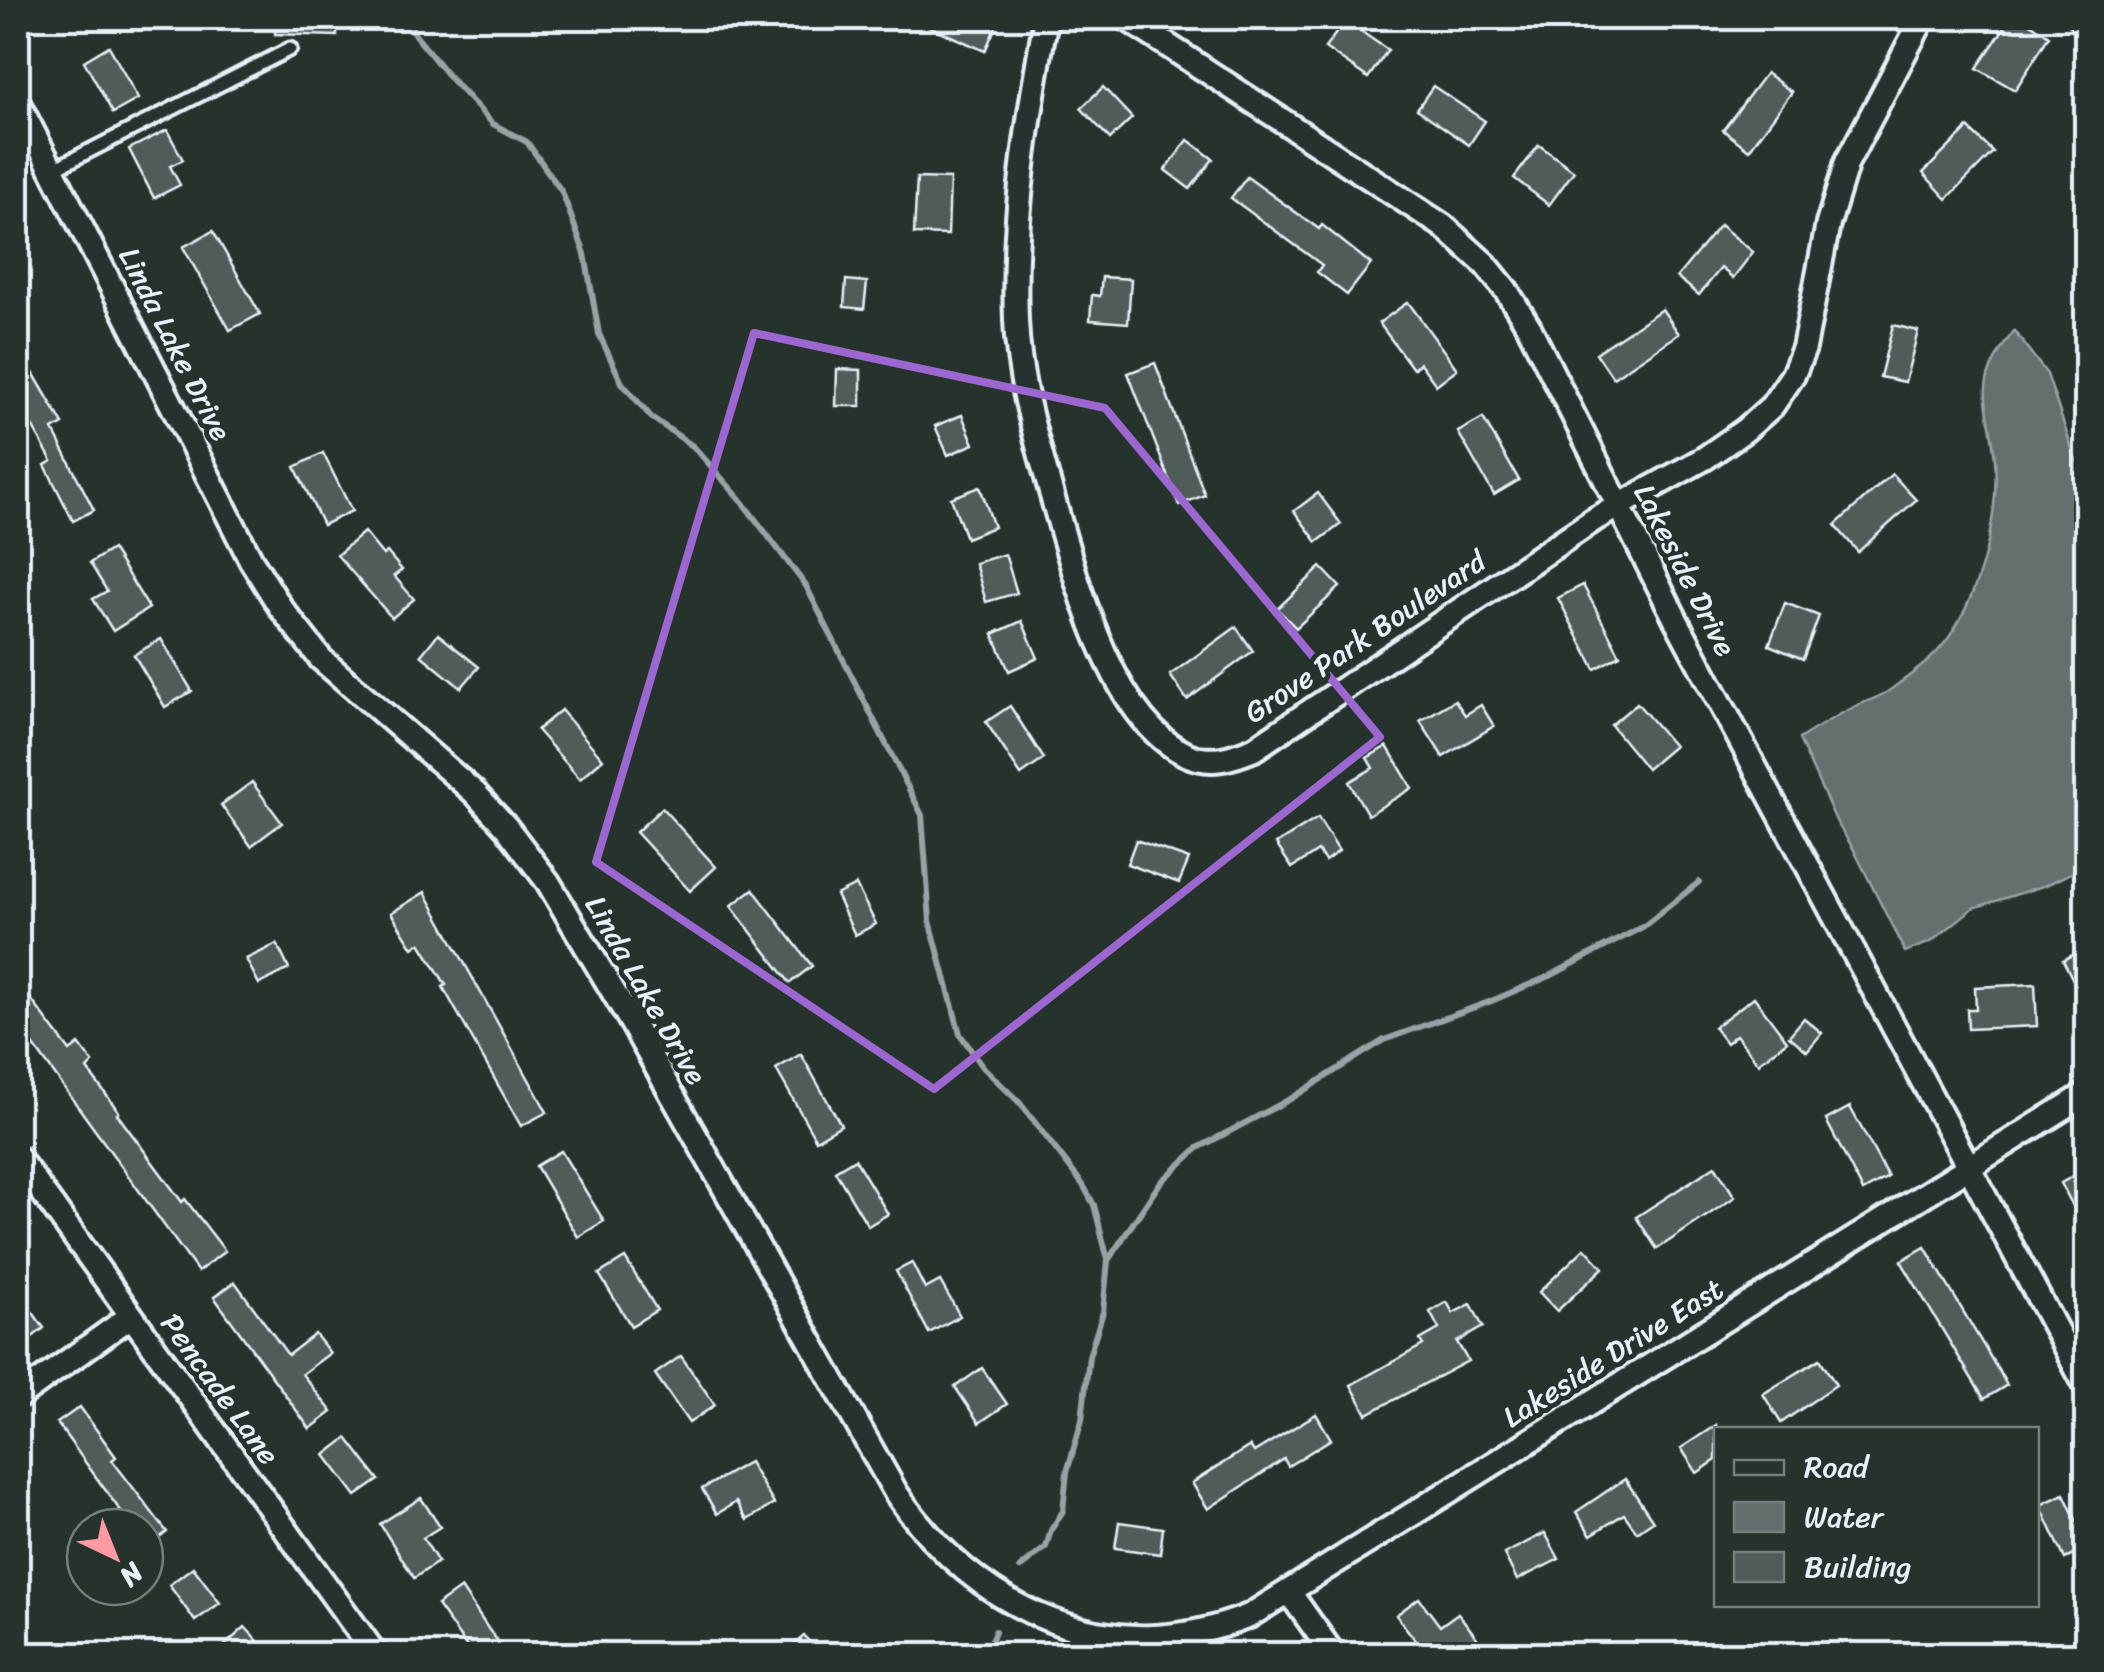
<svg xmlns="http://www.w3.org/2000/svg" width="2104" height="1672" viewBox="0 0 2104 1672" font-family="Sriracha,sans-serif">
<rect width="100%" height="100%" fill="#26332d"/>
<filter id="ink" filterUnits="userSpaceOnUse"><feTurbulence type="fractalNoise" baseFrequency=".01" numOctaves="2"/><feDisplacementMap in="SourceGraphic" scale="20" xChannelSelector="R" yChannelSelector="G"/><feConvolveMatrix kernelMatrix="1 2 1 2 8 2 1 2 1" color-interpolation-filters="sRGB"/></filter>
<g filter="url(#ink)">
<!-- water -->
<path fill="#636f6d" stroke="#98a3a5" stroke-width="2.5" d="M2014,331L2047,374L2075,458L2086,476V866L2046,885L1973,908L1931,942L1905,952L1853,848L1837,823L1799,739C1816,728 1834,717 1852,708C1863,702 1876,699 1887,692C1901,682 1917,671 1930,659C1976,617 2000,521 1995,460C1989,396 1970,389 2014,331Z"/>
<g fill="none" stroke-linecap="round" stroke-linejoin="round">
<!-- stream -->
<g stroke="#98a3a5" stroke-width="6">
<polyline points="408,18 415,35 450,78 493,124 527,142 562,192 585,254 599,334 622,383 651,417 694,447 740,499 806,586 922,815 930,921 960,1034 983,1067 1020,1103 1083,1185 1094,1205 1108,1260 1103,1312 1089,1356 1082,1420 1067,1472 1063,1511 1051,1530 1046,1547 1020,1568"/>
<polyline points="1109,1259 1160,1183 1198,1148 1292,1098 1384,1040 1489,1002 1550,976 1644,926 1699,882"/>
<polyline points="987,1654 995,1631"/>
</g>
</g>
<!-- building -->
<g fill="#505c59" stroke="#e8f1f8" stroke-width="2.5">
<polygon points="276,18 337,18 337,36 275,34"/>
<polygon points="910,18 982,18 997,24 985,51"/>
<polygon points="1347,18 1368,18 1359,30 1388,50 1368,78 1325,48"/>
<polygon points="2011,18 2023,18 2049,36 2015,90 1977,68"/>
<polygon points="109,46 138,99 113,113 84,61"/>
<polygon points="1766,73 1792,92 1749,150 1723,130"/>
<polygon points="1433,86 1485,121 1469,145 1417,109"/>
<polygon points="1103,87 1132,118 1110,139 1081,108"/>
<polygon points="1968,128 1993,152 1947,199 1923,173"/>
<polygon points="167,130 183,160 170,166 180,185 154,198 129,149"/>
<polygon points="1188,140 1213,159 1190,189 1165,170"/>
<polygon points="1539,145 1574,171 1549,205 1514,178"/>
<polygon points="1247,177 1319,229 1322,225 1371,264 1347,295 1317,272 1322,265 1231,198"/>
<polygon points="917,178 950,179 948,235 914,234"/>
<polygon points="1720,225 1753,252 1733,278 1721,268 1699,295 1677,277"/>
<polygon points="213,231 260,314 230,330 183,247"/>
<polygon points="1102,277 1131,279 1128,323 1090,320 1092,295 1100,296"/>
<polygon points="846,280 867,282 864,309 844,307"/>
<polygon points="1408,302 1457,369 1436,385 1420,363 1413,369 1379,323"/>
<polygon points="1662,309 1679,334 1613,378 1596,353"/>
<polygon points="1893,325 1918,331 1905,382 1880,377"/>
<polygon points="18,347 63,424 53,430 94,510 73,521 45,465 52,461 18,401"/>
<polygon points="1155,363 1205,495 1179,505 1128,373"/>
<polygon points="837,369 861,370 861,406 836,406"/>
<polygon points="962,415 974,444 948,455 935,426"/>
<polygon points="1483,418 1519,480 1494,495 1458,432"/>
<polygon points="323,453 352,511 323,525 295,467"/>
<polygon points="1892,474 1916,500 1858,552 1835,525"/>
<polygon points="980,487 994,527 966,538 951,498"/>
<polygon points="1318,493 1341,524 1317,542 1294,511"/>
<polygon points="364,532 383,555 387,552 402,570 394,576 414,599 392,618 337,555"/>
<polygon points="112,549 149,608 113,631 93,599 107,591 90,563"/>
<polygon points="1005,554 1017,593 986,602 975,563"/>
<polygon points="1321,567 1340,587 1296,628 1277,609"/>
<polygon points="1583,585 1620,655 1595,669 1558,598"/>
<polygon points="1785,603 1819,616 1803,659 1769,645"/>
<polygon points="1022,621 1038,658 1009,671 993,634"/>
<polygon points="1236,627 1253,651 1187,700 1170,675"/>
<polygon points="438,634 479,667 461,688 421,655"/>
<polygon points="161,639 192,691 165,707 134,655"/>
<polygon points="1455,700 1465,715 1481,705 1494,726 1443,757 1420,721"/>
<polygon points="1637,703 1674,746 1647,769 1611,725"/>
<polygon points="1010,706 1044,759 1021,775 986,722"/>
<polygon points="561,710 603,759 580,779 537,730"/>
<polygon points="1387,746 1412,788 1368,815 1349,782 1373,768 1367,758"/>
<polygon points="252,782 282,823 251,846 221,805"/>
<polygon points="662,808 716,867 690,891 636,832"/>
<polygon points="1318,818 1339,851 1325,861 1318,851 1292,868 1276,844"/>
<polygon points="1136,840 1189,859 1179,883 1127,864"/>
<polygon points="856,885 876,924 855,935 836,895"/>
<polygon points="753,889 812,966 790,983 731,906"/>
<polygon points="425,892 547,1112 521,1126 443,987 446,985 420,943 413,948 391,913"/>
<polygon points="277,944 289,969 259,984 246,959"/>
<polygon points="2086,948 2086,1006 2063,960"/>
<polygon points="18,982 70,1051 79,1044 93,1063 87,1069 119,1112 117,1114 182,1202 185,1199 225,1251 198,1272 18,1024"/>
<polygon points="2035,984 2037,1026 1968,1029 1967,1009 1976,1009 1975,987"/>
<polygon points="1754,997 1787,1041 1758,1063 1736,1035 1726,1043 1714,1027"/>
<polygon points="1804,1018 1822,1033 1807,1051 1789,1036"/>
<polygon points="801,1054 841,1125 816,1140 776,1069"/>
<polygon points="1850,1107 1888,1177 1863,1191 1826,1120"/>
<polygon points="561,1151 604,1221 578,1237 536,1166"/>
<polygon points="855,1159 888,1214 868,1226 835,1171"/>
<polygon points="1715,1166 1735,1197 1657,1249 1636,1217"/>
<polygon points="2086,1169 2086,1231 2061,1183"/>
<polygon points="1925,1247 2007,1385 1984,1399 1901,1261"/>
<polygon points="1585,1248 1603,1268 1557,1311 1539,1292"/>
<polygon points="625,1258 657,1310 631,1326 599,1274"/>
<polygon points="912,1263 925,1289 940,1281 960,1316 929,1333 896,1271"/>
<polygon points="235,1282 288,1355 315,1334 330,1353 302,1374 332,1412 310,1429 214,1297"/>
<polygon points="18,1292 44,1328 18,1348"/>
<polygon points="1447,1302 1453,1313 1471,1304 1483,1327 1457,1342 1468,1361 1367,1414 1351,1385 1423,1345 1420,1340 1439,1329 1430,1312"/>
<polygon points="681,1356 715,1405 689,1423 655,1374"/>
<polygon points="1820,1359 1836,1385 1781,1423 1763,1394"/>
<polygon points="982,1368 1007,1404 979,1423 955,1387"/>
<polygon points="80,1407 116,1457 112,1460 167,1532 145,1549 145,1527 132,1527 57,1423"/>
<polygon points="1316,1414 1331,1439 1288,1466 1284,1459 1208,1509 1192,1483 1250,1446 1254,1452"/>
<polygon points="1716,1425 1716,1460 1697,1473 1681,1448"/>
<polygon points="347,1438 379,1480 356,1496 325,1455"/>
<polygon points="749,1462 774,1504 747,1520 736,1502 717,1514 702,1489"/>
<polygon points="1625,1479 1653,1521 1637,1532 1624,1514 1591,1535 1576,1512"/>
<polygon points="2064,1494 2086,1541 2086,1549 2065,1559 2040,1505"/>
<polygon points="421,1498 440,1527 423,1538 438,1562 414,1578 380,1524"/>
<polygon points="1119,1522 1163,1528 1160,1554 1115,1548"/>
<polygon points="1545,1533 1559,1559 1517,1580 1504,1554"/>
<polygon points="193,1567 220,1603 195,1621 169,1585"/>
<polygon points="461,1588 489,1630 508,1654 472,1654 437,1605"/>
<polygon points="1419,1598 1440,1626 1458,1613 1489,1654 1426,1654 1396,1615"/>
<polygon points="245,1627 270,1654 232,1654 224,1646"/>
<polygon points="804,1636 821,1654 783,1654"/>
</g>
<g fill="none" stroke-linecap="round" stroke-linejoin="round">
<defs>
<polyline id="service" points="52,170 290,49"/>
<g id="minor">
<path d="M1046,18C1028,117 1012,219 1016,320C1018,379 1035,435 1051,492C1073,567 1109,721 1188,755C1211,765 1232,758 1254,749L1595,519L1705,458L1745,430L1772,406L1793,375L1804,348L1828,224L1847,162L1923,18"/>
<polyline points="1126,18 1443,226 1485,264 1506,290 1529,327 1676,620 2086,1386"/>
<polyline points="2081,18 2086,27"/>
<path d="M18,103L251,560L281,608L321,659L475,793L507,828L548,882L629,1018L896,1493C977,1612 1109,1672 1249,1616L2086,1094"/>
<polyline points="18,1158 375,1654"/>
<polyline points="18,1397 131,1316"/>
<polyline points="1289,1592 1333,1654"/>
</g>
</defs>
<!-- service casing -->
<use href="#service" stroke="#e8f1f8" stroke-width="19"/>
<!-- minor casing -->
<use href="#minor" stroke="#e8f1f8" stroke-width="30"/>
<!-- service -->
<use href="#service" stroke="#26332d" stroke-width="11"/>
<!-- minor -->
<use href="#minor" stroke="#26332d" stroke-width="22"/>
</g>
</g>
<!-- marked area -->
<path fill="none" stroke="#9c67d0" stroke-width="8" stroke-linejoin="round" d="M754,333L1105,408L1380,737L934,1089L596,862Z"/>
<g text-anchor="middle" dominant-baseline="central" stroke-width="10" stroke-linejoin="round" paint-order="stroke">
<!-- street labels -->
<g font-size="30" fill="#e8f1f8" stroke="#26332d">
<text transform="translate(175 344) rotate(63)">Linda Lake Drive</text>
<text transform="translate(1685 570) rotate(63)">Lakeside Drive</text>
<text transform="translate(1365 637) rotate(-34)">Grove Park Boulevard</text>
<text transform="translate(646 990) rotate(60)">Linda Lake Drive</text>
<text transform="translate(1613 1353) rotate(-32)">Lakeside Drive East</text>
<text transform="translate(220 1389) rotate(54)">Pencade Lane</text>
</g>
</g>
<!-- margin -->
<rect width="2104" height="1672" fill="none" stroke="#26332d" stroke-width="60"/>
<rect x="30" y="30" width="2044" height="1612" fill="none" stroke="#e8f1f8" stroke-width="4" filter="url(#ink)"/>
<!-- legend -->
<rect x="1714" y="1427" width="325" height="180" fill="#26332d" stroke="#747f7e" stroke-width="2.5"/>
<rect x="1734" y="1460" width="50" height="15" fill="#26332d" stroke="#747f7e" stroke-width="2.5"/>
<text x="1804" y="1477" font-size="30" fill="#e8f1f8">Road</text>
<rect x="1734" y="1502" width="50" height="30" fill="#636f6d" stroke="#747f7e" stroke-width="2.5"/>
<text x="1804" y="1527" font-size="30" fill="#e8f1f8">Water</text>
<rect x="1734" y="1552" width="50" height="30" fill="#505c59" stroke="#747f7e" stroke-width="2.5"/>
<text x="1804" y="1577" font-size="30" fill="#e8f1f8">Building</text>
<!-- north arrow -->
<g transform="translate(115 1557) rotate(137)"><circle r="48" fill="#26332d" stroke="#747f7e" stroke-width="2.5"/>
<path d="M0-8L18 38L0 25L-18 38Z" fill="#ff9aa2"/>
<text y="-15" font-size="28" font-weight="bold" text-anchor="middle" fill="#e8f1f8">N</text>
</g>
</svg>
